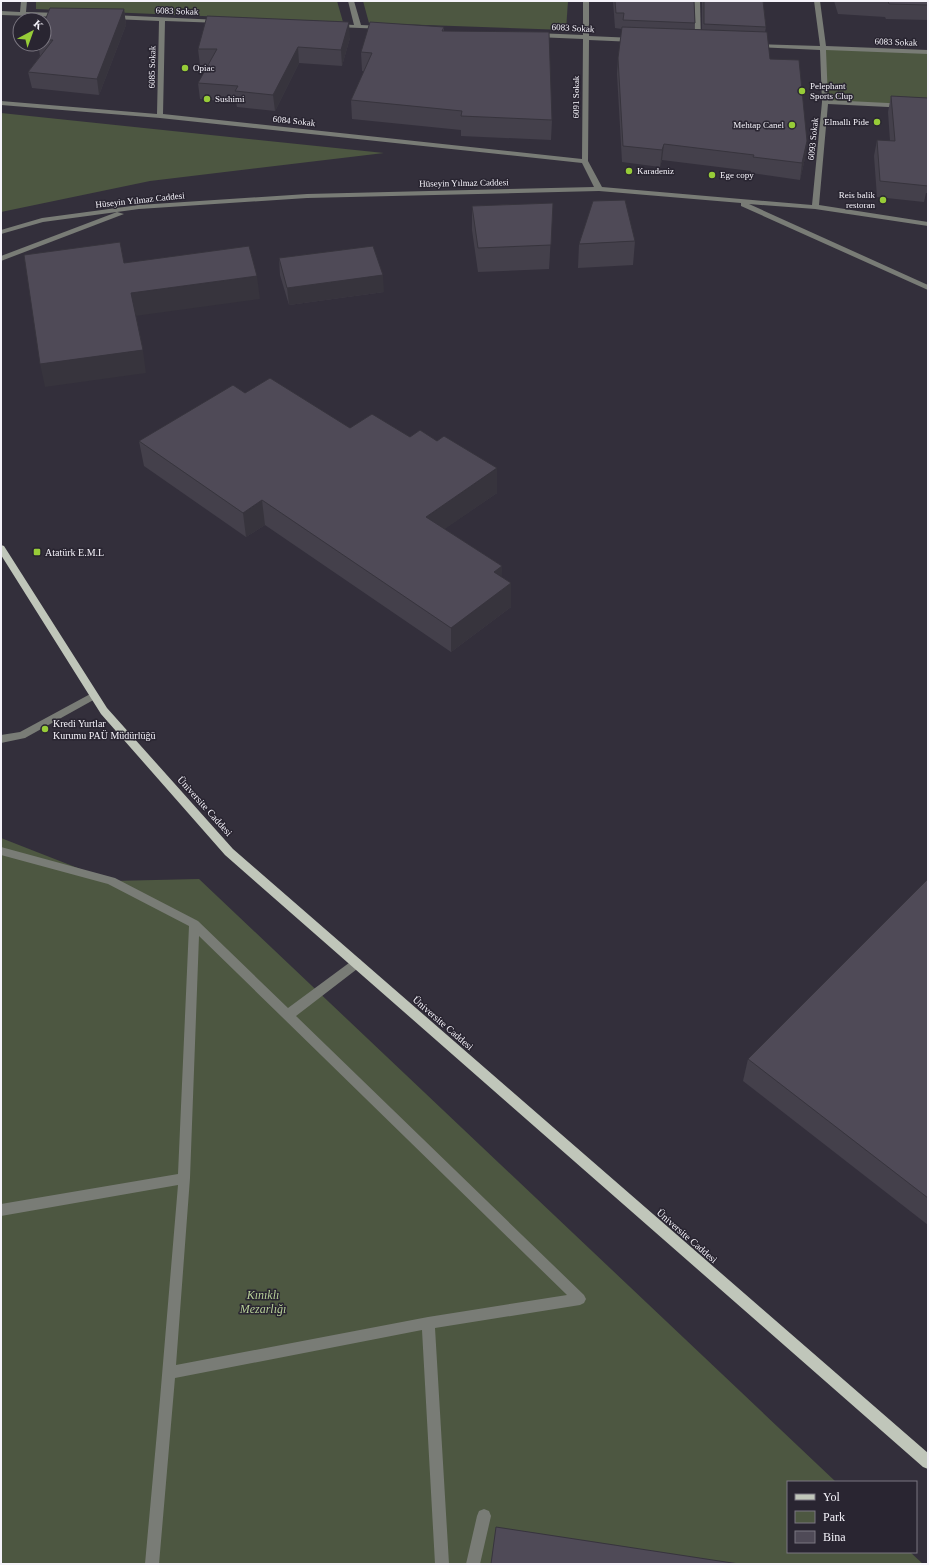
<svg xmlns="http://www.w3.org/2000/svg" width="929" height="1565" viewBox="0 0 929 1565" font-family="'Times New Roman',serif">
<rect width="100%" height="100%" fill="#332f3b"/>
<!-- green -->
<g fill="#4d5741">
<polygon points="36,1 337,1 343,22 36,9"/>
<polygon points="363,1 568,1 566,30 369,23"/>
<polygon points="823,48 928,52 928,107 825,102"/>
<polygon points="1,113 384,153 150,181 1,212"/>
<polygon points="1,838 111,881 199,879 836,1482 788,1482 788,1552 910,1552 923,1564 1,1564"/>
</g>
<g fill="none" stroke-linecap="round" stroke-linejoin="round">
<!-- minor -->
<g fill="#797c76" fill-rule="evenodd">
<polygon points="21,1 27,1 26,12 61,13 64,15 61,17 1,15 1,11 20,12"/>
<polygon points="348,1 354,1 361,25 383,26 386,28 385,29 335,27 335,25 337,24 354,25"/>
<polygon points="583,1 589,1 589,36 634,38 637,40 634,42 589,40 588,161 602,187 812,205 822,102 820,50 754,47 752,46 752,44 820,46 814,1 820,1 826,46 928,50 928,54 826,50 828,100 928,105 928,109 828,104 819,205 928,222 928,226 815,209 749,204 928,285 928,290 741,206 741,203 599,191 307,198 139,209 43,222 1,234 1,230 42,218 139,205 307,194 594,187 582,163 160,118 1,105 1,101 157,114 159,21 113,19 110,17 113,15 219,20 221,21 221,23 165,21 163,114 582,159 583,39 536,37 533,35 536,33 583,35"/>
<polygon points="694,1 700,1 701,42 698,44 695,42"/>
<polygon points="117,212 124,214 1,261 1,256"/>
<polygon points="94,692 99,696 97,698 25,738 1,743 1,735 20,732"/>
<path d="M1,847L115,878L198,921L288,1008L353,960L357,958L361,960L362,963L361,966L296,1016L584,1295L586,1299L584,1303L580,1305L435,1328L449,1564H435L422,1330L175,1378L159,1564H145L160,1399L178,1185L1,1216V1204L178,1174L189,926L108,884L1,855ZM199,936L567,1295L428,1317L176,1365L190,1178Z"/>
<polygon points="484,1509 489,1511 491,1516 480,1564 466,1564 477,1516 479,1511"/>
</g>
<!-- major -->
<polygon fill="#c0c6ba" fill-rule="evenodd" points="1,545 4,546 107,708 233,849 928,1453 928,1469 923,1467 225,855 101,714 1,555"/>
</g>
<!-- wall -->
<g fill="#44404b">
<polygon points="613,1 694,1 695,23 694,29 702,30 702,1 763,1 766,27 765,32 770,59 807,141 805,158 800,180 751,173 751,171 662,160 660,167 622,162 617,74 618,58 622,29 615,28"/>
<polygon points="834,1 928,1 928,20 886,19 885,17 838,14"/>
<polygon points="124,9 126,25 99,95 32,88 28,72 40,56 38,44 44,44 44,23"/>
<polygon points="444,27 444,31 552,120 551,140 461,136 461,130 352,119 351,100 364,71 362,71 361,52"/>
<polygon points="350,38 342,66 299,63 275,111 237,107 236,102 200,99 198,83 208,65 200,65 198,49"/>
<polygon points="891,96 928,98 928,193 926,193 924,202 877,197 874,156 877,140 890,141 888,112"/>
<polygon points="553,203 549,269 478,272 472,230 472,206"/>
<polygon points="635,241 633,265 578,268 579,244"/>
<polygon points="279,258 384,292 289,305 280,275"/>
<polygon points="245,393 350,428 497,493 444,529 502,566 501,577 511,583 511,607 451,652 265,525 246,537 144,466 139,441"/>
<polygon points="928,879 928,1225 743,1081 748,1059"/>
</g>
<!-- shaded-wall -->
<g fill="#37343d">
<polygon points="124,9 126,25 99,95 97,79"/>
<polygon points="349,22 350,38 342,66 341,50"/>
<polygon points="298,47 299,63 275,111 273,95"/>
<polygon points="807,141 805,158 800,180 802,163"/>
<polygon points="664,144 662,160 660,167 662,150"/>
<polygon points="383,275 384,292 289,305 287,288"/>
<polygon points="257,276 260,299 135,316 131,293"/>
<polygon points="143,350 146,373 45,387 40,364"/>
<polygon points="497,468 497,493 426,542 426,517"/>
<polygon points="262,500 265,525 246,537 243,513"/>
<polygon points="502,566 501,591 511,583 511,607 451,652 451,628 494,572"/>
</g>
<!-- building -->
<g fill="#4f4a57" stroke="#37343d">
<polygon points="615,1 694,1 695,23 623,20 624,13 616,13"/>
<polygon points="704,1 763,1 766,27 704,24"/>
<polygon points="882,1 928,1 928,5 889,4 888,1"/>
<polygon points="50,8 124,9 97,79 28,72 53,40 44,40 44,23"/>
<polygon points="207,16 349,22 341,50 298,47 273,95 235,91 238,86 198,83 217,49 198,49"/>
<polygon points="370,22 444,27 442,31 549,32 552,120 461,116 462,111 351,100 372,53 361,52"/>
<polygon points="622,27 767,32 770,59 799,60 807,141 802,163 753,157 754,155 664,144 662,150 623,146 618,58"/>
<polygon points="891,96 928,98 928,186 880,181 877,140 895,141"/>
<polygon points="625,200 635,241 579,244 593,201"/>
<polygon points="553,203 551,245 478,248 472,206"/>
<polygon points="120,242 124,263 249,246 257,276 131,293 143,350 40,364 24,255"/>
<polygon points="373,246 383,275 287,288 279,258"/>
<polygon points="270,378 350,428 372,414 410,437 420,430 437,441 444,436 497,468 426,517 502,566 494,572 511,583 451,628 262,500 243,513 139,441 233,385 245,393"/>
<polygon points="928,879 928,1198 748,1059"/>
<polygon points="496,1527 739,1564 491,1564"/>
</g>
<!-- markers -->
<g fill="#97cc38" stroke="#292531" stroke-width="1.5">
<circle cx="185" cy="68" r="4"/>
<circle cx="802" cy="91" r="4"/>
<circle cx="207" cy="99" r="4"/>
<circle cx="877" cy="122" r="4"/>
<circle cx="792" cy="125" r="4"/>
<circle cx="629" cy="171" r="4"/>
<circle cx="712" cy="175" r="4"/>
<circle cx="883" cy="200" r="4"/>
<rect x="33" y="548" width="8" height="8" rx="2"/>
<circle cx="45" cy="729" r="4"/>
</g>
<g text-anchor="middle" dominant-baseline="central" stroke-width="3" stroke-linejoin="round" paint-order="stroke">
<!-- far-street labels -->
<g font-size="9" fill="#f5f3fa" stroke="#292531">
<text transform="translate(177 11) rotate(2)">6083 Sokak</text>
<text transform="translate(573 28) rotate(3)">6083 Sokak</text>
<text transform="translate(896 42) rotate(2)">6083 Sokak</text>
<text transform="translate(152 67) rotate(-89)">6085 Sokak</text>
<text transform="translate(576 97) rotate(-90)">6091 Sokak</text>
<text transform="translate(294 121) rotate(6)">6084 Sokak</text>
<text transform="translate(813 139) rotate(-84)">6093 Sokak</text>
<text transform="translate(464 183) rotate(-1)">Hüseyin Yılmaz Caddesi</text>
<text transform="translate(140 200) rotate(-6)">Hüseyin Yılmaz Caddesi</text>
</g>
<!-- far-poi labels -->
<g font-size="9" fill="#f5f3fa" stroke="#292531" text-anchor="start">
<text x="193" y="68">Opiac</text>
<text x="810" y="86">Pelephant<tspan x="810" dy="10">Sports Clup</tspan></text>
<text x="215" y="99">Sushimi</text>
<text x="869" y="122" text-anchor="end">Elmallı Pide</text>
<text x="784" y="125" text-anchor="end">Mehtap Canel</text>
<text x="637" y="171">Karadeniz</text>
<text x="720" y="175">Ege copy</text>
<text x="875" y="195" text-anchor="end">Reis balik<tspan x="875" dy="10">restoran</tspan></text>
</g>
<!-- poi labels -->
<g font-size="10" fill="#f5f3fa" stroke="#292531" text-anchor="start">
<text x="45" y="552">Atatürk E.M.L</text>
<text x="53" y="723">Kredi Yurtlar<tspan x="53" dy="12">Kurumu PAÜ Müdürlüğü</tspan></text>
</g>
<!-- street labels -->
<g font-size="10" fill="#f5f3fa" stroke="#292531">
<text transform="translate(205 806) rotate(48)">Üniversite Caddesi</text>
<text transform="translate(443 1023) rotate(41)">Üniversite Caddesi</text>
<text transform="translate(687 1236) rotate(41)">Üniversite Caddesi</text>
</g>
<!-- near-park labels -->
<g font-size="12" font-style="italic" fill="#b6ce97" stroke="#292531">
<text x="263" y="1295">Kınıklı<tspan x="263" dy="14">Mezarlığı</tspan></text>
</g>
</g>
<!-- border -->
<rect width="929" height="1565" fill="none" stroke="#f5f3fa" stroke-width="4"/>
<!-- legend -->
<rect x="787" y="1481" width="130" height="72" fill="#292531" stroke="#7b7781"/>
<rect x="795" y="1494" width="20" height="6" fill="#c0c6ba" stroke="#7b7781"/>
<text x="823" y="1501" font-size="12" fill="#f5f3fa">Yol</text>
<rect x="795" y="1511" width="20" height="12" fill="#4d5741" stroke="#7b7781"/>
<text x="823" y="1521" font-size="12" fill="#f5f3fa">Park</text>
<rect x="795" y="1531" width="20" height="12" fill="#4f4a57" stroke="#7b7781"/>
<text x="823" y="1541" font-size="12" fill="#f5f3fa">Bina</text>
<!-- north arrow -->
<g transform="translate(32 32) rotate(41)"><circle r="19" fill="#292531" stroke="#7b7781"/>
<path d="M0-3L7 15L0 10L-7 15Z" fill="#97cc38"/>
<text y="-6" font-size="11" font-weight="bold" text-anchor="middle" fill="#f5f3fa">K</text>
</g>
</svg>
